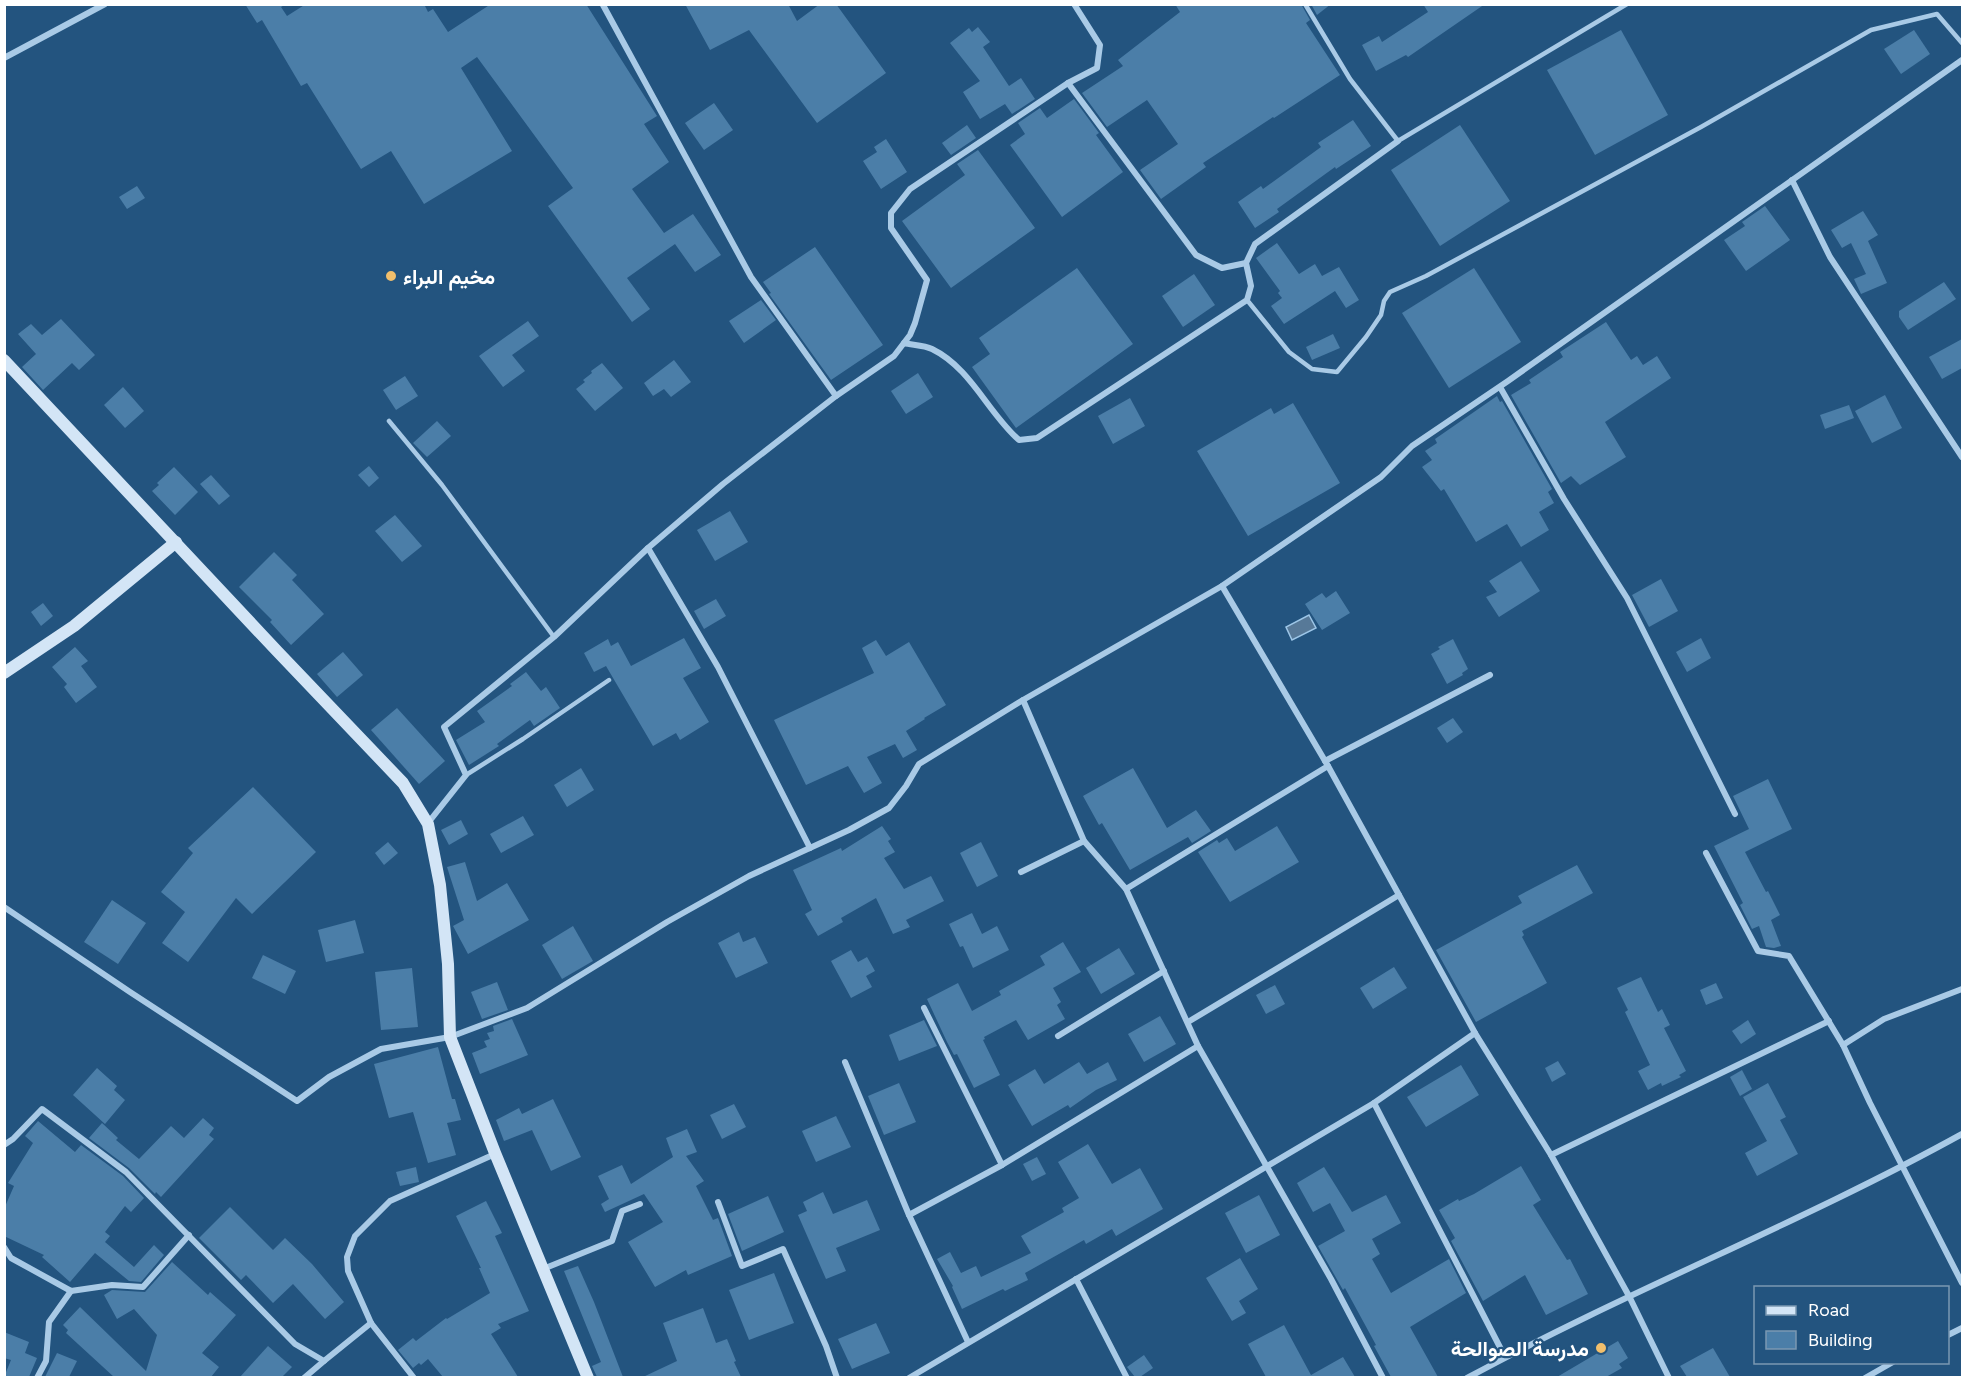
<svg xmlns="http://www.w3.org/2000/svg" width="1967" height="1382" viewBox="0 0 1967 1382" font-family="Figtree,Vazirmatn,sans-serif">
<rect width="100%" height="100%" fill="#23547f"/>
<!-- water -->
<polygon fill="#577998" stroke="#9dc6e7" stroke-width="1.5" points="1309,615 1316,628 1292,640 1286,627"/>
<!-- building -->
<g fill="#4b7ea8">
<polygon points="245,4 286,4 281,7 287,16 306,4 424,4 428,12 433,9 448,32 491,4 586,4 657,116 644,124 669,162 632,189 664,233 693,214 721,255 695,272 675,244 627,278 650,309 632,322 548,206 573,188 477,57 461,68 512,151 424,204 391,151 361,169 307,83 301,86 262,20 257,23"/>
<polygon points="685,4 788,4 797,21 820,4 836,4 886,73 817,123 749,30 710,50"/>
<polygon points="1175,4 1301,4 1310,20 1306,23 1340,75 1274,118 1273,117 1203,163 1206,167 1161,199 1140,170 1178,144 1147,100 1107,127 1082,93 1123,66 1118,60 1180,12"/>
<polygon points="1311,4 1331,4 1317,15"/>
<polygon points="1423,4 1485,4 1408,57 1406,55 1376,71 1362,45 1379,36 1382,42 1428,12"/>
<polygon points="978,27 990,42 983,47 1009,86 1021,78 1035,99 1012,114 1005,104 980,119 963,92 980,81 950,43 969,28 972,32"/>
<polygon points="1621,30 1668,115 1595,155 1547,70"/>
<polygon points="1914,30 1930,54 1901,74 1884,49"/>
<polygon points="1074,99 1099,133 1096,135 1123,172 1062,217 1010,145 1025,134 1018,123 1040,108 1047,118"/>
<polygon points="714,103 733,130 704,150 685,123"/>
<polygon points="1353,120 1371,146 1336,169 1335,167 1277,209 1279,212 1255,228 1238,202 1261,186 1263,189 1321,147 1318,143"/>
<polygon points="967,125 976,138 951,155 942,143"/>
<polygon points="1460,125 1510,201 1440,246 1391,170"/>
<polygon points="886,139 907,172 881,189 863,161 877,152 874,147"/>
<polygon points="978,150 1035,228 951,288 902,221 965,175 957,164"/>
<polygon points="137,186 145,198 127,209 119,197"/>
<polygon points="1765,206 1790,240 1746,271 1724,240 1745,226 1742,222"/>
<polygon points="1863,211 1878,235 1868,241 1887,283 1861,294 1854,279 1866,274 1851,243 1842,248 1831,230"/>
<polygon points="1277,243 1299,274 1315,264 1322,276 1339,267 1359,300 1346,308 1335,291 1284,324 1271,306 1282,298 1278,293 1280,291 1256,258"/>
<polygon points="815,247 883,345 831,380 769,294 771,293 763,282"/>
<polygon points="1077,268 1133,344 1016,428 972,367 990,354 979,338"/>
<polygon points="1474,268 1521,342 1449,388 1402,313"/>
<polygon points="1194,274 1215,305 1183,327 1162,296"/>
<polygon points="1944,282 1956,299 1908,330 1899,317 1899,311"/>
<polygon points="761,300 776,320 744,343 729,321"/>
<polygon points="61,319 95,355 79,370 72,363 43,390 22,367 36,354 18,334 31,324 42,335"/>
<polygon points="528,321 539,336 512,355 525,371 503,387 479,356"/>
<polygon points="1606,322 1631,360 1637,356 1643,365 1657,356 1671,378 1605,422 1626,457 1580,485 1571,476 1561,483 1511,395 1531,383 1529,380 1563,357 1560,352"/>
<polygon points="1333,334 1340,348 1312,360 1306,347"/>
<polygon points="1962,339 1962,368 1942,379 1929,357"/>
<polygon points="674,360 691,382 671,397 664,389 653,396 644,383"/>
<polygon points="602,363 623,388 595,411 576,389 585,382 583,380 592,373 591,371"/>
<polygon points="918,373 933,397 906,414 891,391"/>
<polygon points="405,376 418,396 396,410 383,390"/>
<polygon points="123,387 144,411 125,428 104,405"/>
<polygon points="1885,395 1902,428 1872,443 1855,411"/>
<polygon points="1497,396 1500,402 1502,401 1552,489 1548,492 1554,503 1539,512 1549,530 1521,547 1507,524 1476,542 1444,489 1441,491 1422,467 1432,460 1425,451 1437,443 1435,439"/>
<polygon points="1130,398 1145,426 1113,444 1098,416"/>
<polygon points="1293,403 1340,483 1248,536 1197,451 1271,408 1274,414"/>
<polygon points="1849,405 1854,418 1825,429 1820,415"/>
<polygon points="437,421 451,436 427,457 413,443"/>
<polygon points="369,466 379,478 369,487 358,475"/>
<polygon points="174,467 198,492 175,515 152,491 159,485 157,483"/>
<polygon points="211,475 230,496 219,505 200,484"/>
<polygon points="730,511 748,542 715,561 697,530"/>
<polygon points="395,515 422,546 402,562 375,531"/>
<polygon points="274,552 297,575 292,580 324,614 291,645 270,622 272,620 239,587"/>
<polygon points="1521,561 1540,591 1499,617 1486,597 1497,592 1489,581"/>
<polygon points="1661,579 1678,611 1649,627 1632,595"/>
<polygon points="1336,591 1350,613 1322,630 1305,604 1322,593 1326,598"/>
<polygon points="716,599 726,616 704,629 694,611"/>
<polygon points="43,603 53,616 41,626 31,612"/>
<polygon points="684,638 701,668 683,678 709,722 680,740 676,733 653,746 606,666 594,672 584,653 608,639 611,646 618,642 631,666"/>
<polygon points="1701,638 1711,658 1687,672 1676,652"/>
<polygon points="1453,639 1468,669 1462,673 1463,675 1447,684 1431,654 1440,649 1438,647"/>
<polygon points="876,640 886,656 909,642 946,705 924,718 925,719 906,731 917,750 903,758 895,744 867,757 882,783 864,793 848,766 806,785 774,720 874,673 862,648"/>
<polygon points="75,647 88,661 81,666 97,687 76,703 64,687 67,684 52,667"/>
<polygon points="343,652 363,675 337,697 317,674"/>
<polygon points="526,672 541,691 546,687 560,708 534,726 530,720 497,744 499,746 469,765 456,740 485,722 477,711 512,686 510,684"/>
<polygon points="397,708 445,761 419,784 371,730"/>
<polygon points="1453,718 1463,732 1447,743 1437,728"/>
<polygon points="581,768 594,790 567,807 554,785"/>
<polygon points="1133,768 1167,828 1196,810 1211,831 1192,843 1188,837 1130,870 1102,823 1099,825 1083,796"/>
<polygon points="1768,779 1792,829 1745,852 1766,892 1768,891 1780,915 1771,920 1781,946 1774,948 1766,947 1759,926 1752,929 1740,905 1743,903 1714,846 1749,829 1733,796"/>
<polygon points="253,787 316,852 252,914 236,898 188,962 162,943 185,912 161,892 193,853 188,848"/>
<polygon points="523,816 534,835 501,853 490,834"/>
<polygon points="461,820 468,834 449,845 441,830"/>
<polygon points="882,826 891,839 888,841 895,852 884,858 904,889 931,876 944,901 906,920 910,927 893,934 876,898 841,918 843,922 818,936 805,914 812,910 793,870 841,848 842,851"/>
<polygon points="1277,826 1299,862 1230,902 1198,852 1217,840 1219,843 1227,838 1235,851"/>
<polygon points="388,842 398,853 384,865 375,853"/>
<polygon points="981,842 998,876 977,887 960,853"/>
<polygon points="465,862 477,901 507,883 529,920 468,954 453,926 464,920 447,867"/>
<polygon points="1577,865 1593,893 1522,931 1524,935 1522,937 1547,983 1476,1022 1436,950 1522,903 1518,896"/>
<polygon points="112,900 146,923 118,964 84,942"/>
<polygon points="972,913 982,934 997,926 1009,950 973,968 963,946 960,947 949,924"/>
<polygon points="355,920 364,953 326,962 318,930"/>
<polygon points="573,926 593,961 562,979 542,945"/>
<polygon points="739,932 743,942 755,937 768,963 736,978 718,943"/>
<polygon points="1063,942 1081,972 1053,988 1061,1002 1057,1005 1065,1019 1028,1040 1016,1020 984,1037 985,1039 983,1040 1000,1075 974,1088 957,1054 954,1055 947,1042 927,999 958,983 972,1011 1001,995 999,991 1045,965 1040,956"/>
<polygon points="1119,948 1135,974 1101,994 1086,968"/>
<polygon points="851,950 858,962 867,957 875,971 866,976 872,987 851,998 831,961"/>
<polygon points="263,955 296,971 285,994 252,978"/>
<polygon points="1394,967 1407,988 1373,1009 1360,988"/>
<polygon points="412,968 418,1027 381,1030 375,972"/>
<polygon points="1641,977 1658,1012 1662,1009 1670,1025 1664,1028 1686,1071 1679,1075 1681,1077 1662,1086 1661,1083 1648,1090 1638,1071 1650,1065 1625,1012 1628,1010 1617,988"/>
<polygon points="497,982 508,1010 482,1019 471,992"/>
<polygon points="1716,983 1723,998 1706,1005 1700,990"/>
<polygon points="1275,985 1285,1004 1266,1014 1256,995"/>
<polygon points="1160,1016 1176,1044 1144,1062 1128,1034"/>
<polygon points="512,1019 528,1055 480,1074 472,1053 487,1047 484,1041 490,1039 487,1033 494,1031 493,1026"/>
<polygon points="924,1020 937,1046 899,1061 889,1035"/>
<polygon points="1748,1020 1756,1034 1741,1044 1732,1031"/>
<polygon points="438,1047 452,1099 455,1099 461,1120 447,1123 456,1155 428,1163 413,1112 389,1118 374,1064"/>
<polygon points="1558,1061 1566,1074 1552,1082 1545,1068"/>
<polygon points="1079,1062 1087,1074 1108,1062 1117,1080 1096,1090 1070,1108 1068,1105 1032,1126 1008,1085 1035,1069 1044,1084"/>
<polygon points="1461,1065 1479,1095 1426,1127 1407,1097"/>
<polygon points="97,1068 117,1086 114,1090 125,1100 105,1124 73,1095"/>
<polygon points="1742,1070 1752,1089 1740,1096 1730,1077"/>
<polygon points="899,1083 916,1122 884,1135 868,1096"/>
<polygon points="1768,1083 1786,1117 1780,1120 1798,1154 1757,1176 1745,1153 1767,1141 1743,1097"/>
<polygon points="553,1099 581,1157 551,1171 532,1130 504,1141 496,1120 519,1108 522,1114"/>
<polygon points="734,1104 746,1127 722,1139 710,1115"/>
<polygon points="836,1116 851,1147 816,1162 802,1131"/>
<polygon points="203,1118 214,1128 209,1135 214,1139 161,1197 156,1192 155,1194 129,1168 89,1138 102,1123 118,1138 116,1140 139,1159 171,1126 184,1138"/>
<polygon points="38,1121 75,1152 81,1145 123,1176 144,1198 131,1212 125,1206 105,1232 110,1236 105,1242 134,1267 154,1245 164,1255 141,1282 129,1281 95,1253 70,1282 42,1257 44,1255 4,1236 4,1209 14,1186 8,1183 33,1143 25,1136"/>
<polygon points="687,1129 697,1152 686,1156 704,1181 696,1186 713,1220 718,1218 732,1256 688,1275 686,1270 655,1287 628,1242 663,1222 644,1194 605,1212 601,1204 609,1199 598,1176 622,1165 631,1184 673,1157 666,1138"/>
<polygon points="1088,1144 1112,1184 1140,1168 1163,1209 1116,1236 1112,1229 1086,1244 1084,1240 1025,1273 1028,1280 1005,1291 1003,1289 962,1309 952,1287 953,1286 937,1259 950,1252 961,1273 976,1266 981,1277 1031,1253 1021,1236 1064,1212 1062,1208 1079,1198 1058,1162"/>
<polygon points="1037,1157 1046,1174 1032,1181 1023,1164"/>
<polygon points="1521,1166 1541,1200 1533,1205 1567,1260 1570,1259 1588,1294 1546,1315 1525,1275 1483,1301 1451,1241 1455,1238 1439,1210 1458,1199 1459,1201 1474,1194"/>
<polygon points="416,1167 419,1182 400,1186 396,1172"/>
<polygon points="1324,1167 1352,1212 1386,1195 1401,1223 1372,1239 1380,1254 1372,1259 1391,1293 1449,1259 1466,1293 1410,1327 1438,1377 1391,1377 1374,1346 1376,1345 1345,1288 1343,1290 1318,1246 1345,1231 1330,1203 1313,1212 1297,1183"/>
<polygon points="823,1192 833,1214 867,1200 880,1230 836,1248 846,1271 826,1279 798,1215 807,1211 803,1202"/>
<polygon points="1259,1195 1280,1235 1246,1253 1225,1213"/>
<polygon points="768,1196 784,1232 742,1251 728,1214"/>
<polygon points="486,1201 502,1233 495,1236 529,1311 498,1324 501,1328 491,1334 518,1377 443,1377 428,1359 421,1365 419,1363 413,1368 398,1350 413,1338 416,1341 446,1318 447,1319 490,1293 479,1268 481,1268 456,1216"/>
<polygon points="230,1207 273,1250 285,1238 312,1264 344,1302 325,1319 293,1284 273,1303 246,1275 241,1280 199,1238"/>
<polygon points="1240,1258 1258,1289 1239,1301 1246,1313 1232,1321 1206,1278"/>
<polygon points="172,1262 208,1295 210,1292 236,1315 202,1353 219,1367 211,1377 114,1377 66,1333 68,1330 63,1325 80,1307 146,1371 157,1335 134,1309 117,1319 104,1295 112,1290 145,1292"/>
<polygon points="578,1266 594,1302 623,1377 597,1377 592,1366 601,1362 564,1271"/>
<polygon points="774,1273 794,1323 749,1340 729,1290"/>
<polygon points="703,1308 716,1343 727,1339 736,1361 734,1362 741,1377 643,1377 677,1361 663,1323"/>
<polygon points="876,1323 890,1353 852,1369 838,1339"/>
<polygon points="1284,1325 1311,1375 1343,1357 1355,1377 1266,1377 1248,1344"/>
<polygon points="4,1332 29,1342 25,1353 37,1358 29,1377 4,1377 11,1360 4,1358"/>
<polygon points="1618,1341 1628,1358 1619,1364 1622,1368 1606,1377 1557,1377"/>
<polygon points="268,1346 292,1367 282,1377 240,1377"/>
<polygon points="1713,1348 1730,1377 1687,1377 1680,1366"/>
<polygon points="57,1353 77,1361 69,1377 45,1377"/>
<polygon points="1144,1355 1153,1368 1140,1377 1135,1377 1127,1367"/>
</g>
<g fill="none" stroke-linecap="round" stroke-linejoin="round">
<!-- lane -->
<g stroke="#a9cae6" stroke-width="4.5">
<polyline points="1305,4 1350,79 1398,141 1627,4"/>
<polyline points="1247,300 1289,352 1312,369 1337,372 1366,337 1381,315 1384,301 1390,292 1426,276 1701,127 1871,30 1937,14 1962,43"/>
<polyline points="389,421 442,485 554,637"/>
<polyline points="466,775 523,739 609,680"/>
</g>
<!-- street -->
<g stroke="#a9cae6" stroke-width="6">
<polyline points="603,5 751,277 836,396 894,356 910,335 915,323 927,280 891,228 891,213 910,189 1068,83 1097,68 1100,45 1074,4"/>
<polyline points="4,58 105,4"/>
<polyline points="1068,83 1196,255 1222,268 1246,263"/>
<polyline points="1792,180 1830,257 1962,457"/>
<path d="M904,343C912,345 924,345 932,349C971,368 988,413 1019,440L1037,438L1247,300L1251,286L1246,263L1255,244L1398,141"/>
<polyline points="1500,387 1564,499 1627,598 1735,814"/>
<polyline points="648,548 718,667 810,848"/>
<polyline points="1222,586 1328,766 1475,1033 1551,1155 1629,1296 1669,1378"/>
<polyline points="1023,700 1084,841 1126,889 1198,1046 1331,1279 1383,1378"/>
<polyline points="1325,761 1490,675"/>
<polyline points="428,823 466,775 444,727 554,637 648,548 723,484 836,396"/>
<polyline points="1706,853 1758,951 1789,956 1843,1045 1884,1019 1962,989"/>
<polyline points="1021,872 1084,841"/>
<polyline points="1126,889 1328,766"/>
<polyline points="4,907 130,992 297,1101 329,1077 381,1049 450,1037 527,1008 667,922 749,876 849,830 889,808 906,786 919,764 1023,700 1222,586 1381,477 1412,446 1508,381 1962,60"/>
<polyline points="924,1008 1002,1165"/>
<polyline points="1188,1022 1399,895"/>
<polyline points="1058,1036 1164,971"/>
<polyline points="1843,1045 1870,1103 1962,1283"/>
<polyline points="845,1062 909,1215 968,1342"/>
<polyline points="1374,1103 1505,1357"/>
<polyline points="4,1145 13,1139 42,1109 126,1172 295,1344 324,1361 371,1323"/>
<polyline points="1551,1155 1829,1021"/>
<polyline points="718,1202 742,1266 783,1249 826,1346 837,1378"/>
<polyline points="909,1215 1002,1165 1198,1046"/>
<polyline points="4,1247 11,1258 71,1291 112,1285 143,1287 189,1235"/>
<polyline points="543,1269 612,1241 622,1211 640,1204"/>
<polyline points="1076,1279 1127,1378"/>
<polyline points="1948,1335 1962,1328"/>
<polyline points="37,1378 46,1361 49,1322 71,1291"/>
<polyline points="304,1378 324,1361"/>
<polyline points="414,1378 371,1323 348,1271 347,1257 355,1236 390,1201 495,1154"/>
<polyline points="909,1378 1374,1103 1475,1033"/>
<path d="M1467,1378C1629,1290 1801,1223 1962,1134"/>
<polyline points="1865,1378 1893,1362"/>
</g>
<!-- secondary -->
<g stroke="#d3e5f6" stroke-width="12">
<polyline points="4,360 277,651 403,783 428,824 440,885 448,964 450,1037 495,1153 588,1378"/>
<polyline points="4,673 74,626 176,542"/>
</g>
</g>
<!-- markers -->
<g fill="#f1bf6c" stroke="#23547f" stroke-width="2">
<circle cx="391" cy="276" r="6"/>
<circle cx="1601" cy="1348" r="6"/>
</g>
<g text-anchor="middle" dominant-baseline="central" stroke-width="4.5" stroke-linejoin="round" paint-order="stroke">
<!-- poi labels -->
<g font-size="21" font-weight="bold" fill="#fff" stroke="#23547f" text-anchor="start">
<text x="403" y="276">مخيم البراء</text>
<text x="1589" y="1348" text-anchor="end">مدرسة الصوالحة</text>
</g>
</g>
<!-- border -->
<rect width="1967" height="1382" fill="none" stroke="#ffffff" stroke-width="12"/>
<!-- legend -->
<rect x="1754" y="1286" width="195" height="78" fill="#23547f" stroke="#7b98b2" stroke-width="1.5"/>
<rect x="1766" y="1306" width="30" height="9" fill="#d3e5f6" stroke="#7b98b2" stroke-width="1.5"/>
<text x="1808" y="1316" font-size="18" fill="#ffffff">Road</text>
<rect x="1766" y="1331" width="30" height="18" fill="#4b7ea8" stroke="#7b98b2" stroke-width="1.5"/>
<text x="1808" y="1346" font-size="18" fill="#ffffff">Building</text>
</svg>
